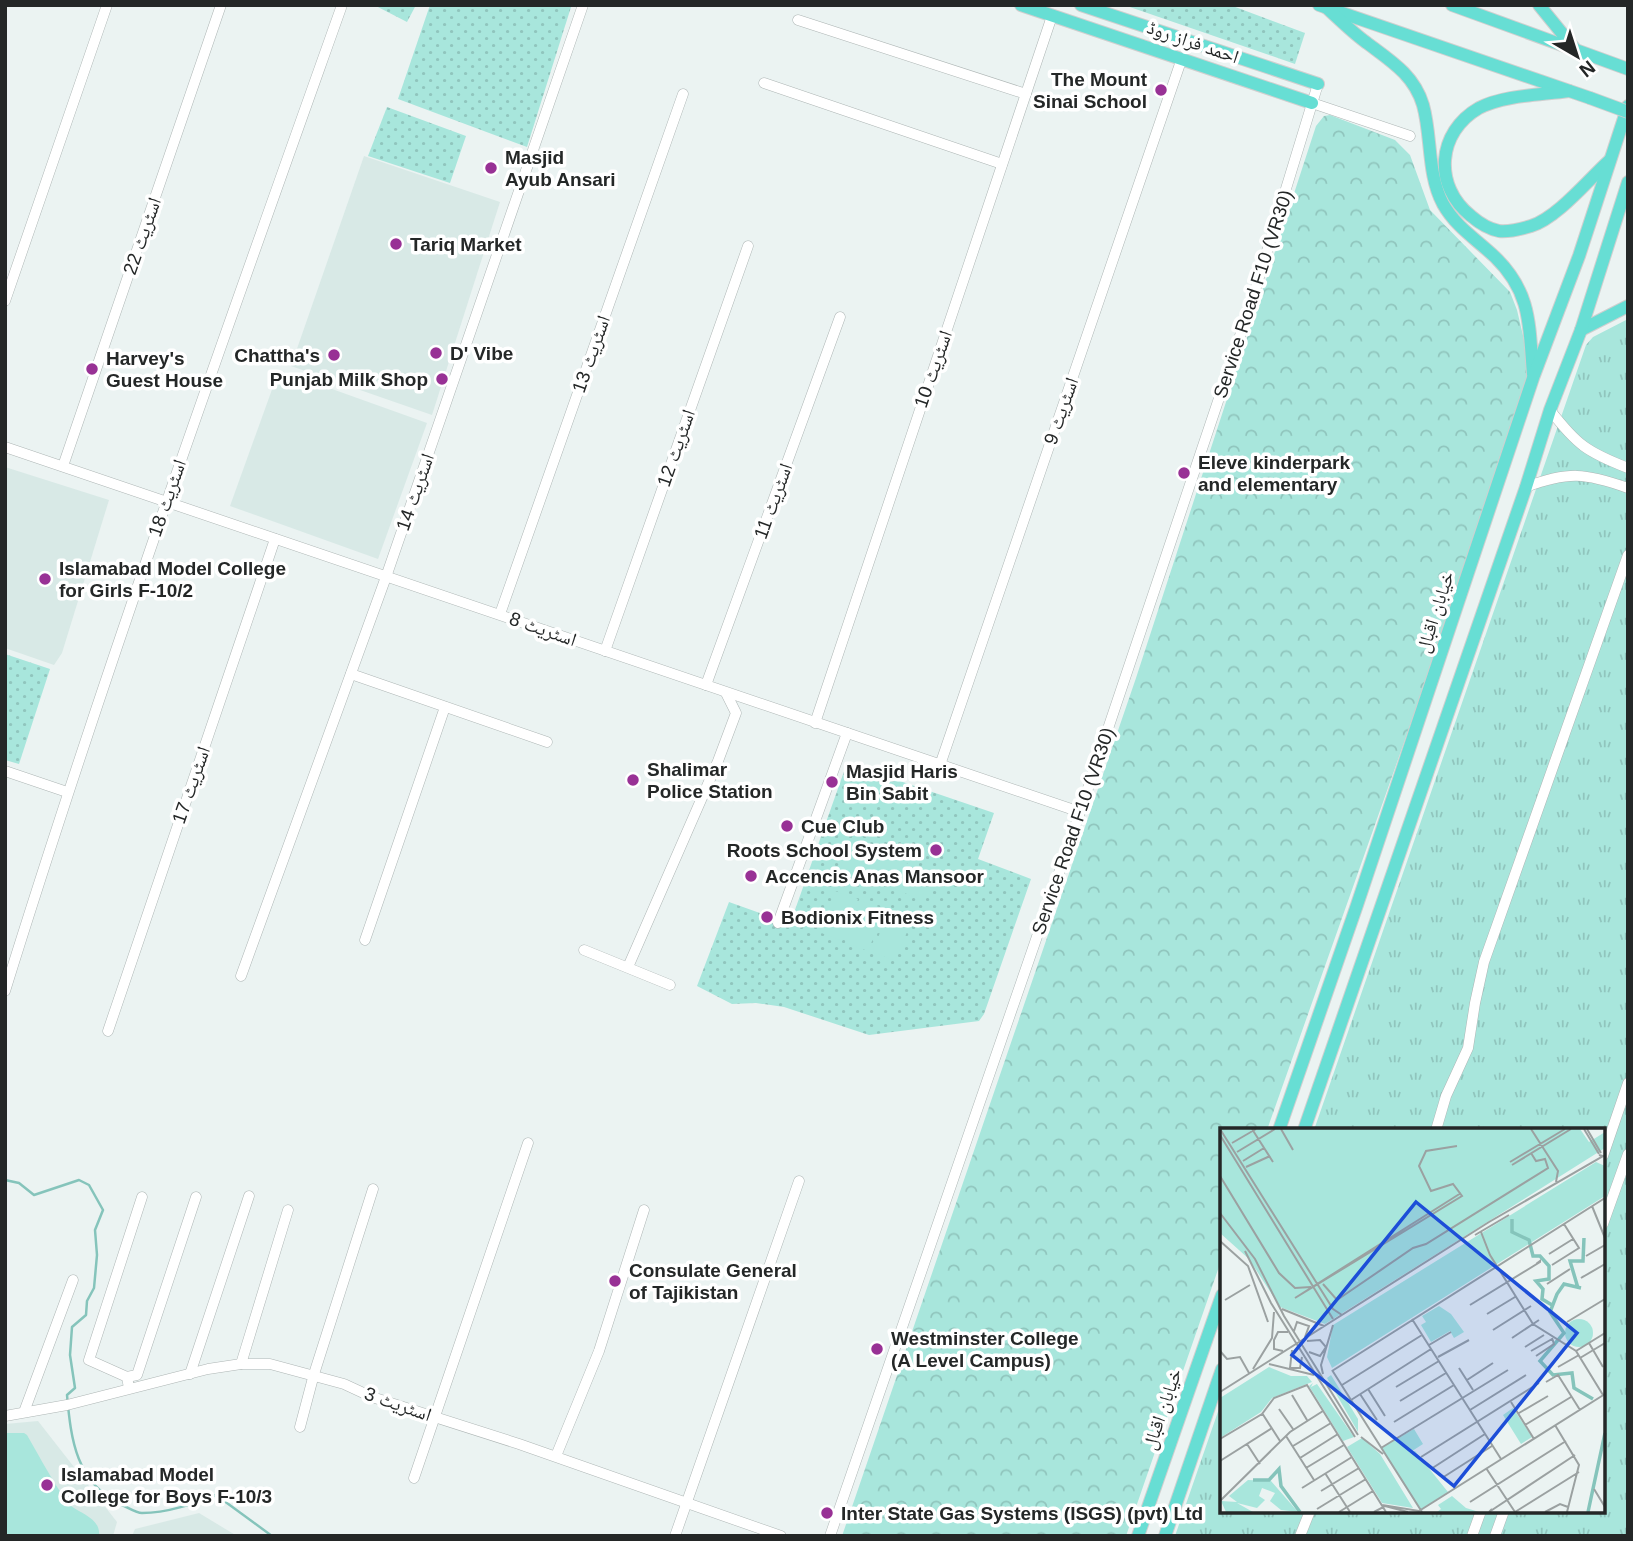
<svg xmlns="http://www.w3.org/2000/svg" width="1633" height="1541" viewBox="0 0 1633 1541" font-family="Arial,'Noto Naskh Arabic',sans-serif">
<defs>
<pattern id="grass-tufts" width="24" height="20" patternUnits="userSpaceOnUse" patternTransform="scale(1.75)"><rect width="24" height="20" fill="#a8e6dc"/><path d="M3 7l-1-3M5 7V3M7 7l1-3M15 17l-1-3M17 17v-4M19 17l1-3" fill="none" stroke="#90c5bd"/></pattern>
<pattern id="forest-crowns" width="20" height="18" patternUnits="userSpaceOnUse" patternTransform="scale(1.75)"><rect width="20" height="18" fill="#a8e6dc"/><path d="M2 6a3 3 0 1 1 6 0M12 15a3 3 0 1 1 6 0" fill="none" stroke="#90c5bd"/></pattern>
<pattern id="park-dots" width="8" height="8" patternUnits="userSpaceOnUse" patternTransform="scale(1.75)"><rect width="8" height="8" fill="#a8e6dc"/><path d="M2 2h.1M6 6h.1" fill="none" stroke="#90c5bd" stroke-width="1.8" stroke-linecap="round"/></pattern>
</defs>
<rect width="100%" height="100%" fill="#ebf3f2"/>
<!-- built -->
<g fill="#d8e9e6">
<polygon points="364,156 500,202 432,415 291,366"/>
<polygon points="279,370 427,423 378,559 230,506"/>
<polygon points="5,467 109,500 62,653 54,665 5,648"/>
<polygon points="38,1421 117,1522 113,1536 5,1536 5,1424"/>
<polygon points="199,1513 237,1536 132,1536 135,1529"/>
</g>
<!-- grass -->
<polygon fill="url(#grass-tufts)" points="1628,319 1628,1536 1175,1536 1222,1400 1222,1511 1603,1511 1603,1130 1314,1130 1586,345 1593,337"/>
<!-- forest -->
<polygon fill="url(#forest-crowns)" points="1330,115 1395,140 1410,155 1430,210 1510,292 1517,310 1533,378 1267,1130 1222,1130 1222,1258 1126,1536 842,1536 1136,678 1316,126 1324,116"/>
<!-- park -->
<g fill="url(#park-dots)">
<polygon points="374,5 416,5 407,22"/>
<polygon points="430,5 571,7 527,147 398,99"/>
<polygon points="1124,5 1230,5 1305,33 1295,64"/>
<polygon points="387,107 466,136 450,183 368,156"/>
<polygon points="5,654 50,669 19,764 5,760"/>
<polygon points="847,763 994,813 978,859 1031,879 984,1014 979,1021 869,1035 784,1007 756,1003 732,1004 697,986 729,902 790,924"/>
</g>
<!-- pitch -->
<g fill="#a8e6dc">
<polygon points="852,841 931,873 921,900 841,866"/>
<polygon points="835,891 858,899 842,941 819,932"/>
<polygon points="861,901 885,909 868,951 845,943"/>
<polygon points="889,911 912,920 895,961 872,952"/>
<path d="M5,1433H24L27,1435C34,1447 63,1500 71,1506C82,1514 101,1519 99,1536H5Z"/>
</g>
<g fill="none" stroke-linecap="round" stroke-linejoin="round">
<!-- stream -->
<path stroke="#85c4bb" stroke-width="2.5" d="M5,1180L19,1183L34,1195L79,1180L89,1185L103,1210L95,1230L97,1255L94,1288L87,1301L86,1315L72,1327L70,1355L75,1388L67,1395C71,1440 76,1483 122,1505C129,1508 136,1513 142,1513C168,1513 192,1504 216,1495L272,1536"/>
<defs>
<g id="minor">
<polyline points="798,20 1026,94"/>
<polyline points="764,83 1002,164"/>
<polyline points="1312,103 1410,136"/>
<polyline points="5,301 107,5"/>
<path d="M1550,410C1577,445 1587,452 1628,468"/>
<polyline points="5,447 1080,812"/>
<polyline points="63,466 221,5"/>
<path d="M1526,487C1569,471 1585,473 1628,488"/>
<polyline points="500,614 683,94"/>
<polyline points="605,651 748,246"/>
<polyline points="351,674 547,742"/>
<polyline points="706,685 840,317"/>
<polyline points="815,723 1052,16"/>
<polyline points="940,765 1182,58"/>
<polyline points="5,771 67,792"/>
<polyline points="778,923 847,733"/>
<polyline points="365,940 445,707"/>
<polyline points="584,950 670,985"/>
<polyline points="628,967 718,761 736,713 726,693"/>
<polyline points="241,976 386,577 583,5"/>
<path d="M5,991C108,660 225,334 341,8"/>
<polyline points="108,1031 275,539"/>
<polyline points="1436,1130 1446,1096 1468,1048 1475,1003 1484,962 1628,555"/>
<polyline points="1603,1156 1628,1083"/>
<polyline points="1603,1224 1628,1154"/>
<polyline points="241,1364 288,1210"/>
<polyline points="190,1374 249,1196"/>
<polyline points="127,1377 137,1375 196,1197"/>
<polyline points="129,1388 127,1377 89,1360 142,1197"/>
<polyline points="24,1412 73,1280"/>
<polyline points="5,1416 67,1405 208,1369 241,1364 270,1364 344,1384 372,1397 519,1444 781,1536"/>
<polyline points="300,1427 314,1374 373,1189"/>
<polyline points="556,1456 599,1351 644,1210"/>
<polyline points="414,1478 528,1143"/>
<polyline points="675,1536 799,1181"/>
<polyline points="830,1536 1080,812 1252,300 1318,84"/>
<polyline points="1300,1536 1310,1511"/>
<polyline points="1472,1536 1481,1511"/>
<polyline points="1495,1536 1504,1511"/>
</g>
<g id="major">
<polyline points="1021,5 1312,103"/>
<polyline points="1081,5 1318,84"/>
<polyline points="1319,5 1590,98"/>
<polyline points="1452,5 1628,69"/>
<polyline points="1539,5 1574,48"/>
<path d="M1327,8C1340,20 1353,33 1367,43C1391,61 1414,75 1423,105C1432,137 1427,174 1443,204C1456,227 1476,239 1495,257C1532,293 1529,326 1533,374"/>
<path d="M1569,91C1541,95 1504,95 1479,108C1437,132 1433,186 1471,216C1478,222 1489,229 1499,231C1509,232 1521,229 1531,226C1557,218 1588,180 1609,161"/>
<polyline points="1581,330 1628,306"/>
<polyline points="1279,1130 1357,905 1533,378 1579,256 1628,106"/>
<polyline points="1304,1130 1526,487 1550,410 1581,330 1628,182"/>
<polyline points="1138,1536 1222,1295"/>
<polyline points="1165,1536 1222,1369"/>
</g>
</defs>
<!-- minor casing -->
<use href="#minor" stroke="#aeb6b5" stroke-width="11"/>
<!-- major casing -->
<use href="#major" stroke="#cfcfcf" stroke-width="14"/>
<!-- minor -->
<use href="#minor" stroke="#fff" stroke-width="10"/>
<!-- major -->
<use href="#major" stroke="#67ded4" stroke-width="12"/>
<defs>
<polyline id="major-bridge" points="1590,98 1628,112"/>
</defs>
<!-- major-bridge casing -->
<use href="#major-bridge" stroke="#cfcfcf" stroke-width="14" stroke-linecap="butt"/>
<!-- major-bridge -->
<use href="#major-bridge" stroke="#67ded4" stroke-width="12"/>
</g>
<!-- markers -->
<g fill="#983195" stroke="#fff" stroke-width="2.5">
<circle cx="1161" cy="90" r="7"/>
<circle cx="491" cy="168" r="7"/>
<circle cx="396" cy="244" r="7"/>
<circle cx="436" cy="353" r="7"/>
<circle cx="334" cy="355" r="7"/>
<circle cx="92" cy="369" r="7"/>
<circle cx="442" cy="379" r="7"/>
<circle cx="1184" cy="473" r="7"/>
<circle cx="45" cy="579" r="7"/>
<circle cx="633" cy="780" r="7"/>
<circle cx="832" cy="782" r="7"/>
<circle cx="787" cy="826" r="7"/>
<circle cx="936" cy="850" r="7"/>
<circle cx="751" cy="876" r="7"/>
<circle cx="767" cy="917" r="7"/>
<circle cx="615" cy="1281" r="7"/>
<circle cx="877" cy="1349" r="7"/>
<circle cx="47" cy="1485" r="7"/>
<circle cx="827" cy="1513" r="7"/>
</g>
<g text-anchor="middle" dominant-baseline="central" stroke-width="7" stroke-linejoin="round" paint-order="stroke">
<!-- street labels -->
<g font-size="19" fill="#242727" stroke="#fff">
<text transform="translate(1193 42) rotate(19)">احمد فراز روڈ</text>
<text transform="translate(142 236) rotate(-71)">اسٹریٹ 22</text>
<text transform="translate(1253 294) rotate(-72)">Service Road F10 (VR30)</text>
<text transform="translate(591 354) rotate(-71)">اسٹریٹ 13</text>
<text transform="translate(933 369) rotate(-71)">اسٹریٹ 10</text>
<text transform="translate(1061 411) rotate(-71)">اسٹریٹ 9</text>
<text transform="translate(676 448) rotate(-71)">اسٹریٹ 12</text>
<text transform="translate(415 492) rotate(-71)">اسٹریٹ 14</text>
<text transform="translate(167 498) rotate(-71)">اسٹریٹ 18</text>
<text transform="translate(773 501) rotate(-70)">اسٹریٹ 11</text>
<text transform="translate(1435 612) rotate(-72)">خیابان اقبال</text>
<text transform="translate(543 629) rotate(19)">اسٹریٹ 8</text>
<text transform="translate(191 785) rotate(-71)">اسٹریٹ 17</text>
<text transform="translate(1073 831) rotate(-71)">Service Road F10 (VR30)</text>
<text transform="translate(398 1404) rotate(19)">اسٹریٹ 3</text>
<text transform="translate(1162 1409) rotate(-71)">خیابان اقبال</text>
</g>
<!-- poi labels -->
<g font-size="19" font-weight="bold" fill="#242727" stroke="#fff" text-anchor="start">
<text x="1147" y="79" text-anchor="end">The Mount<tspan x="1147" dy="22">Sinai School</tspan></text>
<text x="505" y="157">Masjid<tspan x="505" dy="22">Ayub Ansari</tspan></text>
<text x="410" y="244">Tariq Market</text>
<text x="450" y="353">D' Vibe</text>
<text x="320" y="355" text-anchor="end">Chattha's</text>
<text x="106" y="358">Harvey's<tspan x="106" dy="22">Guest House</tspan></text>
<text x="428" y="379" text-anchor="end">Punjab Milk Shop</text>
<text x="1198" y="462">Eleve kinderpark<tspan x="1198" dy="22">and elementary</tspan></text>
<text x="59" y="568">Islamabad Model College<tspan x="59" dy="22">for Girls F-10/2</tspan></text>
<text x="647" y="769">Shalimar<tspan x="647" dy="22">Police Station</tspan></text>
<text x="846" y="771">Masjid Haris<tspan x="846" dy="22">Bin Sabit</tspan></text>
<text x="801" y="826">Cue Club</text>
<text x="922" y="850" text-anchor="end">Roots School System</text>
<text x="765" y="876">Accencis Anas Mansoor</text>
<text x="781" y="917">Bodionix Fitness</text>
<text x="629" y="1270">Consulate General<tspan x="629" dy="22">of Tajikistan</tspan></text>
<text x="891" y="1338">Westminster College<tspan x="891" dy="22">(A Level Campus)</tspan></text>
<text x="61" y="1474">Islamabad Model<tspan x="61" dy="22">College for Boys F-10/3</tspan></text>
<text x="841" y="1513">Inter State Gas Systems (ISGS) (pvt) Ltd</text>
</g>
</g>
<!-- overview -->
<g transform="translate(1220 1128)">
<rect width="385" height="385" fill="#ebf3f2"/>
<path d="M0,1H360L369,14L385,4V20L105,196L60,179L29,131L0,105Z" fill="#a8e6dc"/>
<path d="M376,34L385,38V68L112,240L107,229L113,197ZM49,239L71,248H87L92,254L52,270L41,284L0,310V270ZM28,352L51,353L78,384L61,382L50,373L55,365L42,360L39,368L45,372L37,380L17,375L33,384H6L1,373L17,374L9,368ZM232,368L246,380L259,384H217L221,381L218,377Z" fill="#a8e6dc"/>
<path d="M219,178L231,186L244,204L234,210L230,203L211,214L201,197L206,194L202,188ZM111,247L138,291V304L107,250ZM93,255L91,259L97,256L134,309L123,313L89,258ZM293,280L312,309L301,316L283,287ZM194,301L203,316L189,325L195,323L228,364L200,382L161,320ZM142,310L160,326L193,380L162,375L127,319Z" fill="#a8e6dc"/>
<path d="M345 205a14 14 0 1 1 28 0a14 14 0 1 1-28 0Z" fill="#a8e6dc"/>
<path fill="none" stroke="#85c4bb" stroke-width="3.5" d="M292,91V104L309,112L313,128H320L329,138V151L316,153L323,161L322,171L332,177M358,160L350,133H363L364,110M361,160L344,156L337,166L330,184L344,205L320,233L333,247L352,245L354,260L373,271M33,352H49L59,341L61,358L80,384M368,384L385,305"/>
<path fill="none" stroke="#9ba1a1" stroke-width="2" d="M0,1L113,181L122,187M32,1L53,34M61,1L73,22M311,1L338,43L336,54M364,1L379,26M367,1L381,25M0,7L113,191M12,15L36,1M17,24L55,1M23,33L44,20M290,34L345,1M292,37L351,1M26,39L50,28M0,48L59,145L75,160L91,159M372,78L385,110M0,85L35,131L64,188L138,307M261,104L270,127L313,196L356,223L383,267M255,107L289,87M0,113L28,138L48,194M25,123L51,175L135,309M329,126L353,111M366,128L385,117M332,137L359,120L344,96M364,148L361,150L385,136M103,156L117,172L193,120L206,116L328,40L325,31L316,33L311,25M327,156L350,141M75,170L242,68L233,56L211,63L199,38L206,23L237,18M75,170L241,65M5,172L30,157M250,177L320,134V133L316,136M62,181L104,198M267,186L295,169M192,191L281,331M347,194L385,171M273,202L311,178M74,203L77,194L89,198L85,209M292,210L319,192M87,213L100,212L106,219L100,228L89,224M369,215L383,239M209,217L231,204M305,219L324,207M72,222L70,240H80L82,229M0,223L7,231L20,229L29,245M63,223L54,221V212L58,204H68M311,223L332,211M356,223L385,205M316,228L334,216L332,210M218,229L249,212M360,230L385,215M49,236L94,247M338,239L359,227M239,240L253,262M33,241L52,210L54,184M112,242L202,384M112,243L385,70M103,246L101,237L113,197M247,252L273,235M326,254L338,247L360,282M122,257L202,207M176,259L219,233M148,261L165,288M0,264L269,94L383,28L379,27M140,266L157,292M72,267L87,292M131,272L211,221M180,273L226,245M291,274L314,311M59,281L73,301M250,282L306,247M42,285L60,313M299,285L328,268M174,294L234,257M305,297L351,269M335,297L359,337L347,384M66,308L94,352M141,309L163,326M0,311L42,286L54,270L87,257L166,384M27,316L40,336M73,318L111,295M161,320L288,242M201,329L319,255M80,330L118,306M0,333L52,300M86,340L124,317M266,340L295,384M211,341L265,306M105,345L130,384M222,350L272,318M82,360L132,329M374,361L385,379M101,363L139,340M0,373L70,304L103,283M250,374L346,313M162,377L199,383L385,266M97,381L146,351M272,381L269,384L355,327M119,384L153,363M154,384L165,378L188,384M295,384L359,344M325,384L340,376L348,379"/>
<path fill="#1d4ed8" fill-opacity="0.15" stroke="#1d4ed8" stroke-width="3.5" d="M196,74L357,205L234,358L72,227Z"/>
<rect width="385" height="385" fill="none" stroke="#242727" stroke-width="3.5"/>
</g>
<!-- border -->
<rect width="1633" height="1541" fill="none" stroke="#242727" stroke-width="14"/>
<!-- north arrow -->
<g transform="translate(1577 56) rotate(141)" stroke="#ffffff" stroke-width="5" paint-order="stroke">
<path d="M0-5L12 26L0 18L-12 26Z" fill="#242727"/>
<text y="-10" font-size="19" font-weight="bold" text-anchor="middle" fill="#242727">N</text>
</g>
</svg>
